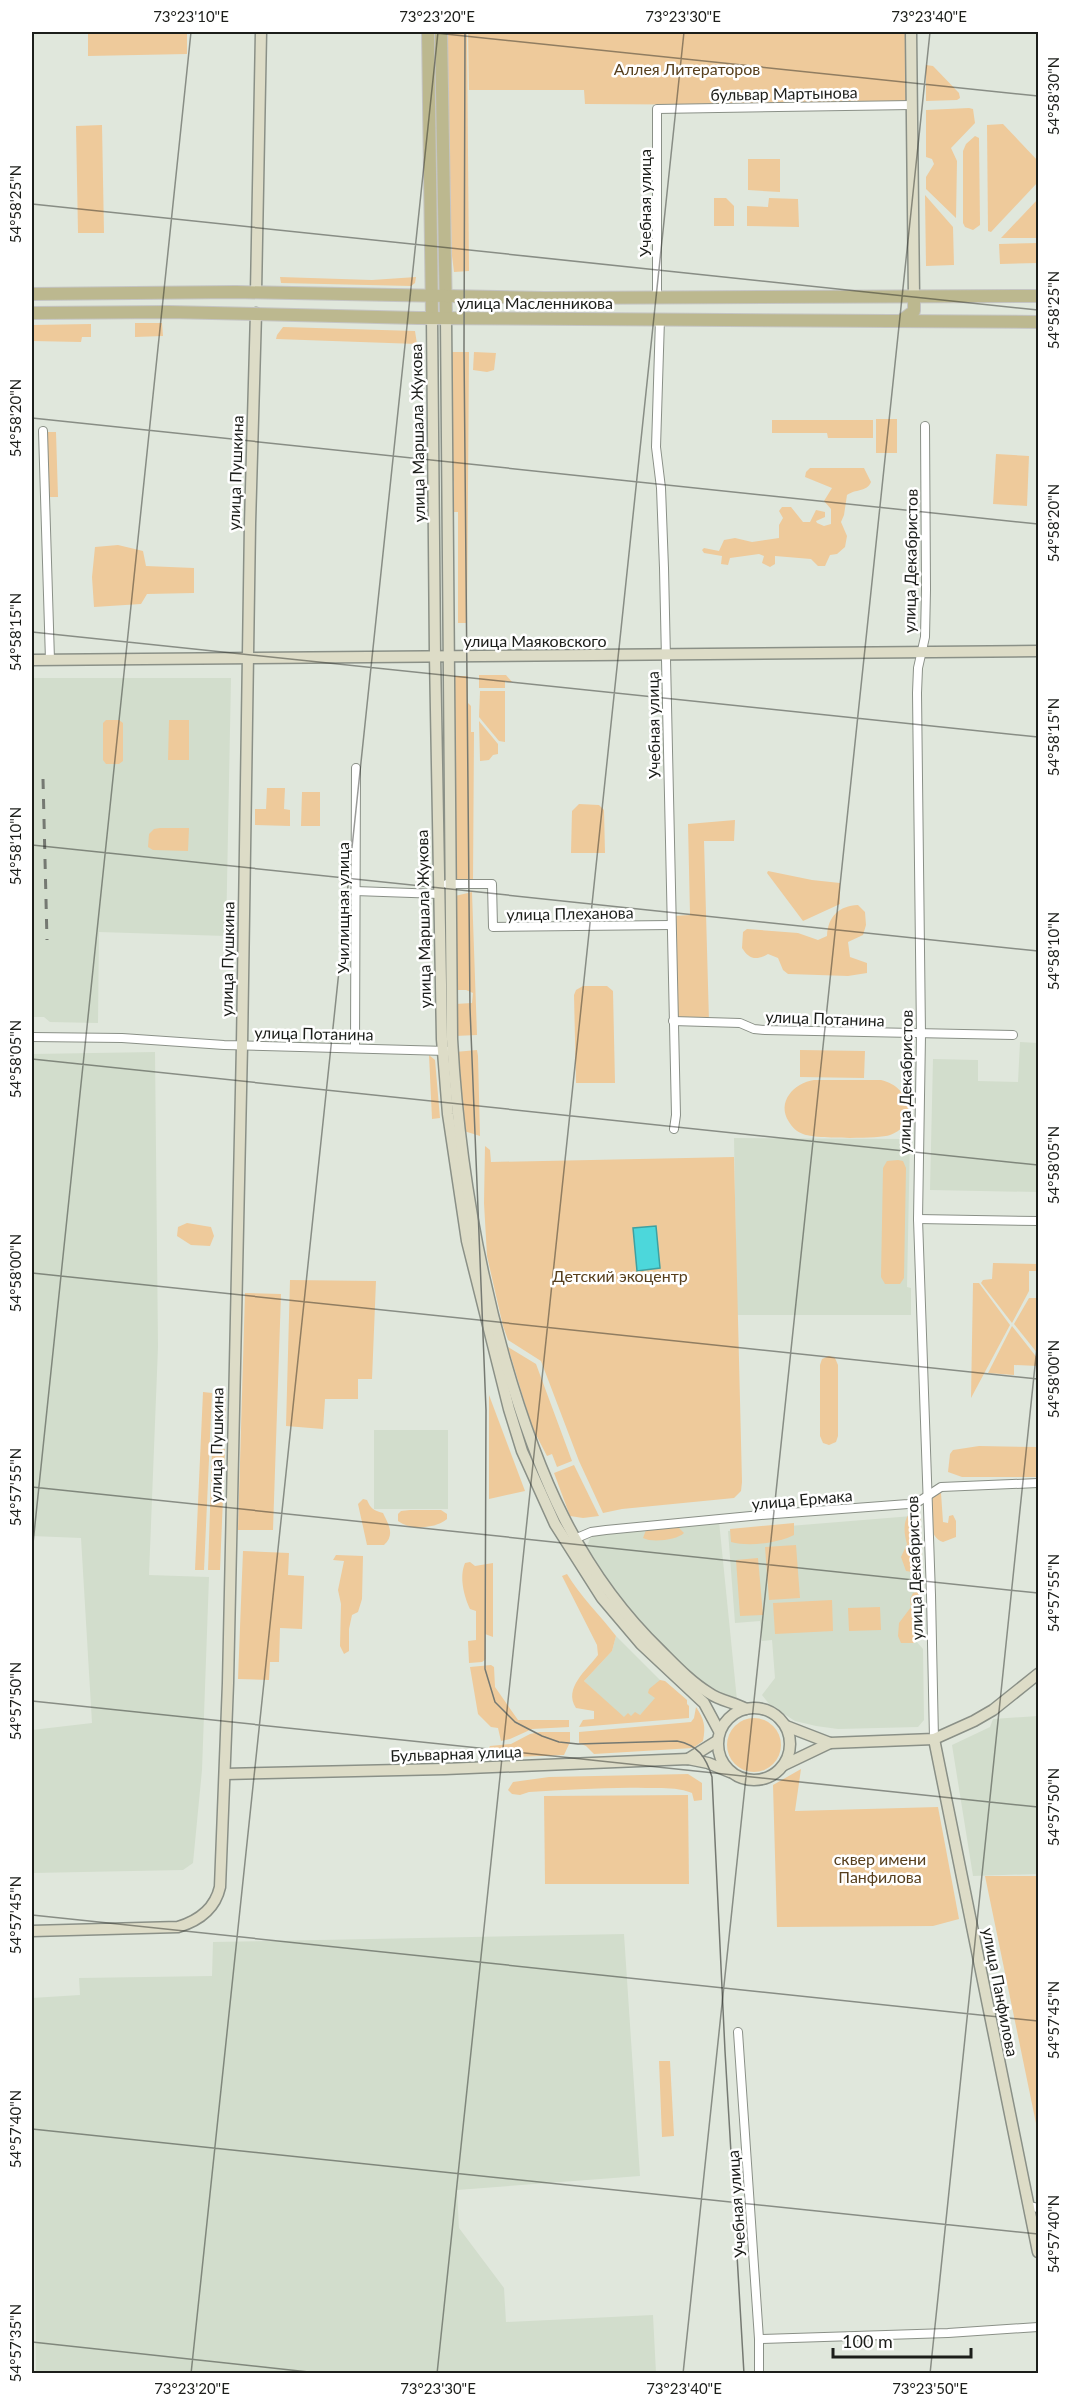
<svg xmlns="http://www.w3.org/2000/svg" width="1070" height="2405" viewBox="0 0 1070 2405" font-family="Lato,sans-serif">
<rect width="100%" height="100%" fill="#e0e7dc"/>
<!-- built -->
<g fill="#d2ddcc">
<polygon points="32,678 231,678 226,936 99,932 98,1023 50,1022 44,1017 32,1017"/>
<polygon points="1020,1042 1038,1043 1038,1192 930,1190 933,1059 978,1060 978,1081 1018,1082"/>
<polygon points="155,1052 158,1347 149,1575 209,1577 202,1770 193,1863 183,1870 33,1873 32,1730 92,1723 81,1538 32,1536 32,1054"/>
<polygon points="734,1138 910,1139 907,1287 911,1288 911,1315 737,1315"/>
<rect x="374" y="1430" width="74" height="79"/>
<polygon points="912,1516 916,1641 923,1649 924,1720 918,1727 838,1729 816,1726 795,1721 770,1705 762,1695 775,1678 772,1640 762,1641 760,1621 735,1623 728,1531"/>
<polygon points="719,1521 737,1700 707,1688 641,1627 611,1589 586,1549 590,1538 598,1535"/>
<polygon points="616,1636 664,1684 656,1698 640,1715 624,1718 584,1681 612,1651"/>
<polygon points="1038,1716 1038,1874 973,1876 952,1745 990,1727 993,1719"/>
<polygon points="624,1934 640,2176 457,2190 459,2228 504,2288 506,2322 653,2315 656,2373 36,2373 32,1998 80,1995 79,1978 212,1976 213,1942"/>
</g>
<!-- green -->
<g fill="#eeca9b">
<polygon points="88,32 187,32 187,54 88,56"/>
<polygon points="446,32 467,32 469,271 454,272 452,256"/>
<polygon points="468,32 907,32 906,101 756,105 585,104 584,90 469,90"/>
<polygon points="926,65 933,66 959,93 960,98 957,100 926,101"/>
<polygon points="969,108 973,109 975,123 951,148 957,161 956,218 926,189 926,177 934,164 932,159 926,157 926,110"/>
<polygon points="1003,124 1038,161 1038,182 991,232 988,231 987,125"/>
<polygon points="102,125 104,233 78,233 76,126"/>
<polygon points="975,136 979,138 980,225 973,230 965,227 963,223 963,151 966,144"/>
<polygon points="748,159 780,159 780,192 748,190"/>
<polygon points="925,195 953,227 954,265 926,266"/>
<polygon points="714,198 726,198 734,206 734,226 714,226"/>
<polygon points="769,198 798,199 799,227 747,226 747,206 768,207"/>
<polygon points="1038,199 1038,238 1001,238"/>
<polygon points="1038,243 1038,263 1000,264 999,244"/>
<polygon points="280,277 372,280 416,277 415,283 411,286 281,283"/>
<polygon points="135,323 162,323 163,336 135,337"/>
<polygon points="91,324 91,337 82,337 81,342 32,341 32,325"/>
<polygon points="283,327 415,331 417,344 276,339 277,335"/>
<polygon points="451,352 469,352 467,623 458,623 458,512 454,512 454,483 451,472"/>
<polygon points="474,352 496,353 494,370 487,372 473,370"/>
<rect x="876" y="419" width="21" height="34"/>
<polygon points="772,420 873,420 873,438 828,438 827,433 772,433"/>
<polygon points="45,432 56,432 58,497 46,497"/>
<polygon points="996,454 1029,456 1027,506 993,504"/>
<path d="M810,468H864L871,482C867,492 855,489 847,495L844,515L841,522L847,536L845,547L837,554L830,555L825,566H818L811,559L775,556V564L770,567L762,563L764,556L759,554L730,558L728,565L721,564L722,556L704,553L702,550L704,548L719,551L724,540L735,538L752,542L779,538V525L783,518L779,511L782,507H791L803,522H810L816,510L825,512V517L816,521L817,523L824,526L831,524V509L824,501L832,488L805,477L806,472Z"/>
<polygon points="118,545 143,551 146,566 194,568 194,593 147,594 141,604 94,607 92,577 95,547"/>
<polygon points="479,675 506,675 512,682 505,681 505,688 479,688"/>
<polygon points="451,676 468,676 468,703 471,706 471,732 474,732 473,880 458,881 456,879"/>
<polygon points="480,691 505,691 505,742 499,741 479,717"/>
<polygon points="106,720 119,720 123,723 123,761 119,764 106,764 103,760 103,723"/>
<polygon points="169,720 189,720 189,760 168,760"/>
<polygon points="479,721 498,744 498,754 493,755 489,760 480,761"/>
<polygon points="267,788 285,788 284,809 290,810 290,826 255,825 255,809 266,809"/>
<polygon points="302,792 320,792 320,826 301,826"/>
<polygon points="579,804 599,805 604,810 605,853 571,853 572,811"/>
<polygon points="735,820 734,841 704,841 709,1021 675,1020 673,916 690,915 688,824"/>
<polygon points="160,828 189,828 188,851 153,850 148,847 149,834 154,829"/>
<polygon points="768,871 812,880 840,883 840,904 803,921 767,873"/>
<polygon points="472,892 477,1035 455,1036 455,1004 472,1003 473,993 466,990 454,990 455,896"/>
<path d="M858,905L865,912L866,925L863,935L848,942L850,957L867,963V973L848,976L788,974L783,970L778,958L768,954C756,961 749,959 742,948L743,932L747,929L798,933L818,940L827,936C828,916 839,906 858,905Z"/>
<polygon points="583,986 607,986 613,991 615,1083 576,1083 574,995 576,990"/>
<polygon points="477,1050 478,1056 480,1136 464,1131 455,1052"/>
<polygon points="800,1050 865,1051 864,1078 800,1077"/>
<polygon points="429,1055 435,1060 440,1118 432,1119"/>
<path d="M814,1080H881C912,1087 920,1125 890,1135C879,1139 814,1139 803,1134C797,1132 792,1127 789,1122C776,1102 794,1083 814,1080Z"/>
<polygon points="485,1146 490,1150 491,1162 734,1157 742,1482 741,1491 734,1498 622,1509 603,1513 579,1461 541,1361 508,1340 503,1326 487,1256 484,1203"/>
<polygon points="898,1160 903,1161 906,1168 904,1278 900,1284 885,1284 881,1277 883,1168 887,1161"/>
<polygon points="187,1223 211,1227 214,1236 210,1246 191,1245 177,1236 178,1227"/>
<polygon points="993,1263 1038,1264 1038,1271 1029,1271 1029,1291 1012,1323 981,1283 983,1280 992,1279"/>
<polygon points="290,1280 376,1281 372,1379 358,1379 358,1399 325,1399 323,1429 286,1426"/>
<polygon points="973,1283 979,1283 1010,1325 971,1398"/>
<polygon points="245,1293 281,1294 273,1530 238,1530"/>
<polygon points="1029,1298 1038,1298 1038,1354 1014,1324"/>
<polygon points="1012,1326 1038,1359 1038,1366 1014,1365 1014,1375 988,1373"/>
<polygon points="508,1347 536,1364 572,1461 557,1467 552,1454 547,1456 532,1427"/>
<polygon points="829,1356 835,1358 838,1365 838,1436 836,1442 829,1445 823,1443 820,1436 820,1365 822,1359"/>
<polygon points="214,1391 226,1392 225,1427 213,1427"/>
<polygon points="203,1392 212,1393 204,1570 195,1570"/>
<polygon points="489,1395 525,1491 489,1499"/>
<polygon points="979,1446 1038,1447 1038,1477 962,1477 948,1472 950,1454 953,1450"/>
<polygon points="212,1449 225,1449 220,1570 208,1570"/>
<polygon points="574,1465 599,1516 583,1518 570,1516 554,1473"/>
<path d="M941,1493L943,1522L948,1523L949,1516L953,1515L956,1521V1537L943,1542C926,1537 928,1505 935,1494Z"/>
<path d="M363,1499L367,1500C371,1509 373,1510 383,1513C389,1525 395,1535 384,1545H367L358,1504Z"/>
<path d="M410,1510H441L447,1514V1519C436,1529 409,1530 398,1521V1514L401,1511Z"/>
<path d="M912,1511L920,1513L922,1554L912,1572L906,1571L901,1557L907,1544C904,1534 902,1519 912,1511Z"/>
<path d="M794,1523V1535C778,1543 749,1547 731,1542L730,1529Z"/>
<path d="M678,1527L684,1533C677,1540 652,1543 643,1538L646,1530Z"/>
<polygon points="796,1545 800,1598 769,1600 765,1547"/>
<polygon points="243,1551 289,1553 288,1575 304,1576 302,1629 280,1628 279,1662 270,1662 269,1680 238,1679"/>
<polygon points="336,1555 363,1556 362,1599 358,1612 352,1615 349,1629 349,1651 344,1654 340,1646 341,1604 338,1590 344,1561 333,1560"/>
<polygon points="758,1558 763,1615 740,1616 736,1560"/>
<path d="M470,1562L475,1566L493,1563V1637L485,1634L486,1659L482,1662L469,1663L468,1641L476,1640V1611L470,1609C464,1596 459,1577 465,1563Z"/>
<path d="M567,1574C580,1596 600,1615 616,1636L612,1651L584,1681L624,1717L628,1713L631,1716L635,1712L640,1715L655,1698L648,1693L649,1689L660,1680L665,1681L687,1700V1704L689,1706V1718L579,1727L583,1720L594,1719V1711L576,1708C563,1688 587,1670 598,1655L597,1645L562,1576Z"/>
<path d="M917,1592C925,1600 922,1611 922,1621L917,1625L918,1635L914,1643H901L898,1636L899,1623L911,1607L910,1599L913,1593Z"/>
<polygon points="832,1600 833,1631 775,1634 773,1603"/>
<polygon points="880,1607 881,1630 849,1631 848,1608"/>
<polygon points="491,1665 494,1667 495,1687 518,1720 569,1720 569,1727 532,1729 510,1739 501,1741 498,1728 491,1727 478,1714 470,1667"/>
<path d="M696,1707C704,1719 706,1726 703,1741L693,1748L594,1754L586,1746L579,1743V1732L691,1722L694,1718Z"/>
<circle cx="754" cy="1745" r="27"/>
<polygon points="540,1732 570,1732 570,1742 564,1755 487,1758 487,1751 490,1746 511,1744 530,1734"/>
<polygon points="801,1769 795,1811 938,1807 959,1919 933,1926 777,1927 773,1785"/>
<path d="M688,1774L702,1783V1800L694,1801L692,1793C677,1787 661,1788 646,1788C607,1787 568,1790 529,1792L520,1795L512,1794L508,1790L513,1782L549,1777Z"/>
<polygon points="688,1795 689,1884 545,1884 544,1796"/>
<polygon points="985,1876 1038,1876 1038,2133"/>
<polygon points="659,2061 670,2061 674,2136 662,2137"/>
</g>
<!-- water -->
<polygon fill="#4cd7db" stroke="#3ea0a1" stroke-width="1.5" points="656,1226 660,1268 637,1271 633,1228"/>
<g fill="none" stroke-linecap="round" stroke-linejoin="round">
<defs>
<g id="street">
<polyline points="657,297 657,109 912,105"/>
<polyline points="660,319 656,447 661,488 664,568 676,1115 674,1129"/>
<polyline points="925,426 926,589 925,637 918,668 917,693 921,1035 918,1219 931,1595 934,1739"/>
<polyline points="43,431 50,660"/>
<polyline points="447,884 492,884 493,927 671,925"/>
<polyline points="355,891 440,894"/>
<polyline points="673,1021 740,1023 754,1029 765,1030 1013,1035"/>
<polyline points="32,1037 122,1038 224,1045 447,1051"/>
<polyline points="355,1048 356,768"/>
<polyline points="918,1219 1038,1221"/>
<polyline points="572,1540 591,1532 606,1530 761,1515 908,1504 918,1502 941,1487 1038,1483"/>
<polyline points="738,2032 759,2339 759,2374"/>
<polyline points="1029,2206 1038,2208"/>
<polyline points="759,2339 948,2333 1038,2327"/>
</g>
<g id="secondary">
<polyline points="911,32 914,297"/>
<polyline points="256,292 261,32"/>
<polyline points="432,318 435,655 442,1039 448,1114 467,1241 509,1409 522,1451 555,1524 602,1598 641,1644 704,1703 719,1731"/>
<path d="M446,318L452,1039C458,1148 475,1255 505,1360C537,1471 577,1570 661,1651C676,1666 691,1682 709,1693C720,1701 734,1702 746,1709"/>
<polyline points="32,660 1038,651"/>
<circle cx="754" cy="1744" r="36"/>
<polyline points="786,1726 830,1743"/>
<polyline points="934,1739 1038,2252"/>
<polyline points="688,1759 717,1741"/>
<polyline points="784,1765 830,1743 934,1739 974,1721 993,1710 1038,1674"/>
<polyline points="225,1774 445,1769 688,1759 708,1763 730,1772"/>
<path d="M32,1931L178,1927C198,1921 215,1909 220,1887L228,1683L242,1045L250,524L256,313"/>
</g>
<g id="primary">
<polyline points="428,32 432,318"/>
<polyline points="441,32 446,318"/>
<polyline points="32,294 236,292 544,298 1038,296"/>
<polyline points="32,313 169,312 418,318 1038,322"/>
<polyline points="902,320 914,311 914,297"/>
</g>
</defs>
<!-- street casing -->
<use href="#street" stroke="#8a9087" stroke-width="10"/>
<!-- secondary casing -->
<use href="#secondary" stroke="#8a9087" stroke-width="13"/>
<!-- primary casing -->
<use href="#primary" stroke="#c4c4c3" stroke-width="14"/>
<!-- street -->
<use href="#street" stroke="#fff" stroke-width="8"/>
<!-- secondary -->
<use href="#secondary" stroke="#dddcc7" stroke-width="10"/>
<!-- primary -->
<use href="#primary" stroke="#bcb88f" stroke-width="12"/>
<!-- tram -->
<path stroke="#757972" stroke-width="1.5" d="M465,32L464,350L470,1008L486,1410L485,1669L495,1702L515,1722L542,1736L559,1742L578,1744L677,1741C698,1745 706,1757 712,1777L725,2051L744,2374"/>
<!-- rail -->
<polyline stroke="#757972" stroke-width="3" stroke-dasharray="10 10" stroke-linecap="butt" points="43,779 47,940"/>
</g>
<!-- ticks -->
<path fill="none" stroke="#1c1e1a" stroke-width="1.5" stroke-opacity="0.45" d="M426,32L1038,96M32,204L1038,310M32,418L1038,524M32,632L1038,737M32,845L1038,951M32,1059L1038,1165M32,1273L1038,1379M32,1487L1038,1593M32,1553L191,32M32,1701L1038,1807M32,1915L1038,2021M32,2129L1038,2234M32,2342L327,2374M191,2374L438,32M437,2374L684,32M683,2374L930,32M930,2374L1038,1337"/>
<g text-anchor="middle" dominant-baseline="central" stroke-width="5" stroke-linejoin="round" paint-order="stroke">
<!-- park labels -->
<g font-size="16" fill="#573f1d" stroke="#fff">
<text x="687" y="68">Аллея Литераторов</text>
<text x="620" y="1275">Детский экоцентр</text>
<text x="880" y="1858">сквер имени<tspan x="880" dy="18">Панфилова</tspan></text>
</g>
<!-- street labels -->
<g font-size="16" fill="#1c1e1a" stroke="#fff">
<text transform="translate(784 93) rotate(-1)">бульвар Мартынова</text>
<text transform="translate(644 203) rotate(-90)">Учебная улица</text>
<text x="535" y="302">улица Масленникова</text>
<text transform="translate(417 433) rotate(-91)">улица Маршала Жукова</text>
<text transform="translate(235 473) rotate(-88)">улица Пушкина</text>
<text transform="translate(910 561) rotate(-89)">улица Декабристов</text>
<text x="535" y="640">улица Маяковского</text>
<text transform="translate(653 725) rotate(-91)">Учебная улица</text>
<text transform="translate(342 908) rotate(-90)">Училищная улица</text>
<text transform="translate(570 913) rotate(-1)">улица Плеханова</text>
<text transform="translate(423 919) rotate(-91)">улица Маршала Жукова</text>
<text transform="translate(227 959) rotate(-89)">улица Пушкина</text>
<text transform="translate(825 1018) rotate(2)">улица Потанина</text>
<text transform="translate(314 1033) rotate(1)">улица Потанина</text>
<text transform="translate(905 1082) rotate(-89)">улица Декабристов</text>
<text transform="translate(216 1445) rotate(-89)">улица Пушкина</text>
<text transform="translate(802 1499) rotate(-5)">улица Ермака</text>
<text transform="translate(914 1568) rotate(-92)">улица Декабристов</text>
<text transform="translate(456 1753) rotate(-2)">Бульварная улица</text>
<text transform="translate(1001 1992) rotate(79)">улица Панфилова</text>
<text transform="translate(736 2204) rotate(-94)">Учебная улица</text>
</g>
</g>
<!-- border -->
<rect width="1070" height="2405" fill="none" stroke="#ffffff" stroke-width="66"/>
<!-- scale -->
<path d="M833 2348v9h138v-9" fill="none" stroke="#1c1e1a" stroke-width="3"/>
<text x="842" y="2348" font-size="18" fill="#1c1e1a" stroke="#ffffff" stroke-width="4.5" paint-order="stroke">100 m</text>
<rect x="33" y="33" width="1004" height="2339" fill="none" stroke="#1c1e1a" stroke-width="2"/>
<g font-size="15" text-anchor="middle" fill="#1c1e1a">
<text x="191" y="22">73°23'10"E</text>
<text x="437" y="22">73°23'20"E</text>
<text x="683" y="22">73°23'30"E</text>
<text x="929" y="22">73°23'40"E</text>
<text transform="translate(1054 96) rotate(-90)" y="5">54°58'30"N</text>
<text transform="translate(16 204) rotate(-90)" y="5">54°58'25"N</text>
<text transform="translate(1054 310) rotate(-90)" y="5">54°58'25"N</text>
<text transform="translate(16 418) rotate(-90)" y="5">54°58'20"N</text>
<text transform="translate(1054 523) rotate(-90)" y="5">54°58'20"N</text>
<text transform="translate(16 632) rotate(-90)" y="5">54°58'15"N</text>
<text transform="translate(1054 737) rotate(-90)" y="5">54°58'15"N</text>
<text transform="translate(16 846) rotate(-90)" y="5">54°58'10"N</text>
<text transform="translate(1054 951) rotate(-90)" y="5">54°58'10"N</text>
<text transform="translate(16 1059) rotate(-90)" y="5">54°58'05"N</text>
<text transform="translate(1054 1165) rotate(-90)" y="5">54°58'05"N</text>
<text transform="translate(16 1273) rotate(-90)" y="5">54°58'00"N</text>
<text transform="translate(1054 1379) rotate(-90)" y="5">54°58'00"N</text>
<text transform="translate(16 1487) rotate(-90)" y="5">54°57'55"N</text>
<text transform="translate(1054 1593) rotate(-90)" y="5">54°57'55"N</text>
<text transform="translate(16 1701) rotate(-90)" y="5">54°57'50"N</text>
<text transform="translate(1054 1807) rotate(-90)" y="5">54°57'50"N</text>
<text transform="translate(16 1915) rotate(-90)" y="5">54°57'45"N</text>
<text transform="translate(1054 2020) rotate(-90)" y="5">54°57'45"N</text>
<text transform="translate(16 2129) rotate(-90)" y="5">54°57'40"N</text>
<text transform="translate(1054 2234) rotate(-90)" y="5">54°57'40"N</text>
<text transform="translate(16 2343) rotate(-90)" y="5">54°57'35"N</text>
<text x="192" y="2394">73°23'20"E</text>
<text x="438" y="2394">73°23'30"E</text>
<text x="684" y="2394">73°23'40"E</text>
<text x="930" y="2394">73°23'50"E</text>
</g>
</svg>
